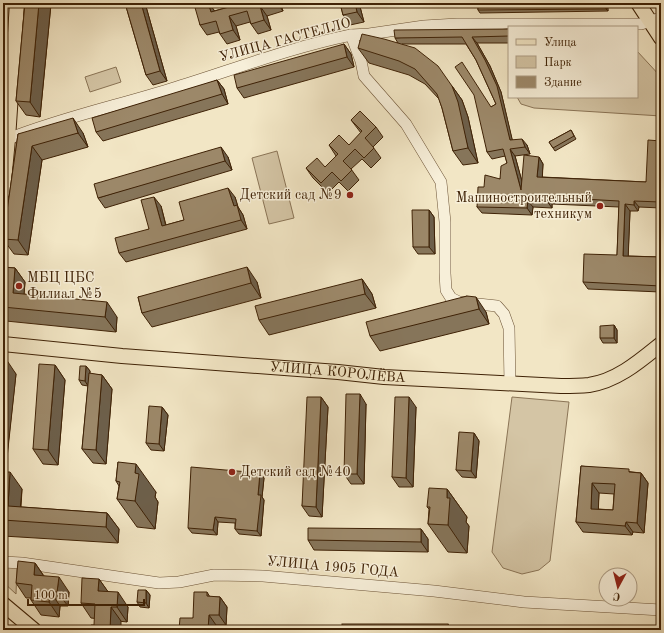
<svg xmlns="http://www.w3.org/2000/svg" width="664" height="633" viewBox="0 0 664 633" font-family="'Old Standard TT',serif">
<rect width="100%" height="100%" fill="#f2e6c5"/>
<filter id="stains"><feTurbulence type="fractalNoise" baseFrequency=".005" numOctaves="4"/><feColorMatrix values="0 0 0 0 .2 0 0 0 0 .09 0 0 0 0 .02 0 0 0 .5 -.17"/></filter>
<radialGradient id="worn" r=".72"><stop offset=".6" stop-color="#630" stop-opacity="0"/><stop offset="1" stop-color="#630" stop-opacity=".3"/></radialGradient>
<!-- green -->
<g fill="#d4c5a5" stroke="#8a7456">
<polygon points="637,51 661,77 661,116 534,108 521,104 517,97 637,97"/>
<polygon points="116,67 121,82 90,92 85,77"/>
<polygon points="277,151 294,218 269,224 252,158"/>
<polygon points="512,397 569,402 550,561 539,570 522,574 503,568 492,552"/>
<polygon points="3,565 17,567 16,594 3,582"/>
</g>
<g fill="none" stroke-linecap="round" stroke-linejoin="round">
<defs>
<g id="minor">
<polyline points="351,35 361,61 364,76 406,124 441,182 445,222 445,273 446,290 451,298 459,302 497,306 504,314 509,328 510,384"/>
<path d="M8,139C63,117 121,105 177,87C235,69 292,47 351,35L369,34L424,26L457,24H641L661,18"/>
<polyline points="3,562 22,563 159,583 179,582 214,575 263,576 434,591 524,602 661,610"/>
</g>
<g id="major">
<polyline points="638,3 661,38"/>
<polyline points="3,192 8,139 17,3"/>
<path id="s1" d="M3,344L122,356L338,372L384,377L561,386C570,386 579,386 589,385C617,381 640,361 661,344"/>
<polyline points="3,604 34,630"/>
</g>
</defs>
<!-- minor casing -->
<use href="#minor" stroke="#6c5336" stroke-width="12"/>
<!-- major casing -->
<use href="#major" stroke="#3f2206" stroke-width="16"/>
<!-- minor -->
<use href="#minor" stroke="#f7efd9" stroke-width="11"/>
<!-- major -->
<use href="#major" stroke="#f2e6c5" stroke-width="14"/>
</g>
<!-- wall -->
<g fill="#86755a" stroke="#3f2206" fill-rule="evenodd">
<polygon points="25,3 50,3 51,4 40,117 26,115 16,101"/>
<polygon points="125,3 145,3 167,81 153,85 146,75"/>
<polygon points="197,3 209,3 214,11 229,7 228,3 280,3 283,11 267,16 271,30 258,34 251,24 250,22 236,26 240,40 227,44 220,34 219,32 207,35 200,25"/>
<polygon points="340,3 359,3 364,22 350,25 343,15"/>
<polygon points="436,3 452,3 438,6"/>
<polygon points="478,3 607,3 608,11 480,13 478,10"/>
<polygon points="509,29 509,43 477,43 490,66 501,92 512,140 527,145 530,154 515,156 522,182 539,157 543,164 542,177 646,182 661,141 661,208 639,207 638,211 630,211 628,256 661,257 661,292 588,289 583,282 617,255 619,207 552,204 552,208 533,207 532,215 482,213 477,207 484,187 500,179 507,163 505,156 492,159 487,152 491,107 496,104 476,60 466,44 402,44 452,86 462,100 468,117 478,163 463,165 453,151 442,108 439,99 425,84 409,75 369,63 358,48 398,43 395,38"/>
<polygon points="344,44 351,54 354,67 244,98 237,88"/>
<polygon points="217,80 224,89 228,104 103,141 96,132"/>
<polygon points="351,120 376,127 383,137 373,147 381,158 371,168 362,159 351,169 359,180 348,191 339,182 328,193 313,178 306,168 325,167 336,156 329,145 349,145 361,133"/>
<polygon points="571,130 576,139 555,151 549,142"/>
<polygon points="83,133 88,147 42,160 28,255 14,254 3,239 18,134"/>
<polygon points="228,157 232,170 105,208 98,198"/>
<polygon points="235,197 238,207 243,215 247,229 126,262 119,253 149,229 161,206 166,225 184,220"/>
<polygon points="429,210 434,217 435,254 418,254 413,247"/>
<polygon points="3,267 15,268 25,282 24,294 117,317 116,332 6,321 3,316"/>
<polygon points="362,279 372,294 376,308 269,335 259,320"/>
<polygon points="257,282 261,298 152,327 142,313 138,297"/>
<polygon points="467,296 486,312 489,324 380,351 370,336"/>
<polygon points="614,325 617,330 617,343 603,343 600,338"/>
<polygon points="3,359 16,374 5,472 22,489 21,507 107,513 119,529 118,543 3,536"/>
<polygon points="55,365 65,380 58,465 43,464 33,449"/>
<polygon points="86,366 90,371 90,374 102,375 112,389 106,464 93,463 82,449 88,386 82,385 79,380"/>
<polygon points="321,397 328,407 322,517 309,516 302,506"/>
<polygon points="366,404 364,484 351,484 344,474"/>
<polygon points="162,407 168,415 164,451 151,450 146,443"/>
<polygon points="416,407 413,487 399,487 392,477"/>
<polygon points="474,433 479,441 476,478 462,477 456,470"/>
<polygon points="118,462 156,492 155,497 158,502 155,529 137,527 117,499 119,486 116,481"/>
<path d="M581,466L641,473L648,483L644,533L633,532L632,535L583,532L576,522ZM599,493L614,494L613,510L598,509Z"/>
<polygon points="260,473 264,478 262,497 264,500 261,536 239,534 235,529 235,523 218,522 217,535 192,533 188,528"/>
<polygon points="447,489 467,517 466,522 469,526 467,553 448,552 428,524 429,509 427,507"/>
<polygon points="421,529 428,539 428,552 314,550 308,540"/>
<polygon points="35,563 44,576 69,592 68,606 60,606 59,617 41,615 31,600 31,598 26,598 16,583"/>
<polygon points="99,579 108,592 128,607 127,622 91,618 81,603"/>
<polygon points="146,590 150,595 149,608 140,607 137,602"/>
<polygon points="207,592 210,597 220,597 227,607 226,625 216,625 193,618"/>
</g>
<!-- shaded-wall -->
<g fill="#6d5f4a" stroke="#3f2206">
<polygon points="39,3 50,3 51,4 40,117 30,102"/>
<polygon points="141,3 145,3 167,81 160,71"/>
<polygon points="208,3 209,3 214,10 218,22 211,12"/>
<polygon points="277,3 280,3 283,11"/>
<polygon points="355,3 359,3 364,22 357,12"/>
<polygon points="606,3 608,4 608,11 606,9"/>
<polygon points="260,6 267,16 271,30 264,20"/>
<polygon points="229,16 236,26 240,40 233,30"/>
<polygon points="472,37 477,43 490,66 501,92 514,147 510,140"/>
<polygon points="344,44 351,54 354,67 347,57"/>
<polygon points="217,80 224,89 228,104 222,94"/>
<polygon points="452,86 462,100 468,117 478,163 468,148"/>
<polygon points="73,118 83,133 88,147 78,133"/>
<polygon points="522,139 527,145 530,154 525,147"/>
<polygon points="32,146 42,160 28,255 18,240"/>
<polygon points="221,147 228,157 232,170 225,161"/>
<polygon points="510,149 515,156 526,196 521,190"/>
<polygon points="539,157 543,164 542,184 537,177"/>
<polygon points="228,188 235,197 238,207 243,215 247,229 241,220 234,206"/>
<polygon points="154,197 161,206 168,235 162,226"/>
<polygon points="547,197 552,204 552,208 547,201"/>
<polygon points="528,201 533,207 532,215 527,208"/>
<polygon points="634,201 639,207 638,211 634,205"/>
<polygon points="625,204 630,211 628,262 623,256"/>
<polygon points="429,210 434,217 435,254 429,247"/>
<polygon points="247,267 257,282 261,298 251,283"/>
<polygon points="15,268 25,282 23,307 13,293"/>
<polygon points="362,279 372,294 376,308 365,294"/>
<polygon points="476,297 486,312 489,324 479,309"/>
<polygon points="107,302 117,317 116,332 105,317"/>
<polygon points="614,325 617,330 617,343 614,338"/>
<polygon points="6,359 16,374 4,486 3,485 3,388"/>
<polygon points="55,365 65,380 58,465 48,450"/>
<polygon points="86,366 90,371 88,386 85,381"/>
<polygon points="102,375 112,389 106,464 96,450"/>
<polygon points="360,394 366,404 364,484 357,474"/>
<polygon points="321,397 328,407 322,517 316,507"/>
<polygon points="409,397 416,407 413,487 406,478"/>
<polygon points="162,407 168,415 164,451 159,444"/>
<polygon points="474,433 479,441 476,478 471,471"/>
<polygon points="136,464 156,492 155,497 158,502 155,529 135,501 135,473"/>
<polygon points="10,472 22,489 19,521 8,506"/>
<polygon points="260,473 264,478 262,497 264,500 261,536 257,531 258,495"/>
<polygon points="641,473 648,483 644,533 637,523"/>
<polygon points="592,483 599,493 598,519 591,509"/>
<polygon points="447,489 467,517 466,522 469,526 467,553 448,525 447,498"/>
<polygon points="107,513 119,529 118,543 106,527"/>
<polygon points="215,517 218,522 217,535 213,530"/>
<polygon points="626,522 633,532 632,535 625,526"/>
<polygon points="421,529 428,539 428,552 421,542"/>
<polygon points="35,563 45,578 34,575"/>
<polygon points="59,577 69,592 68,606 57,592"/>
<polygon points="99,579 109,593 98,591"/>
<polygon points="146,590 150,595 149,608 146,603"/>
<polygon points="50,591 60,606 59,617 49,602"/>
<polygon points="118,592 128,607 127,622 117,607"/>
<polygon points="220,597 227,607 226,625 219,615"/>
<polygon points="111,607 121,621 121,630 110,630"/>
<polygon points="209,615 216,625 216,630 208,630"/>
<polygon points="448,624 452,630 448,630"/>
</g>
<!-- building -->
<g fill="#9c8869" stroke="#3f2206" fill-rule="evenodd">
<polygon points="25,3 39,3 30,102 16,101"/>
<polygon points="125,3 141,3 160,71 146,75"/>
<polygon points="197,3 208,3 211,12 229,7 228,3 242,3 242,4 245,3 270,3 260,6 264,20 251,24 247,11 229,16 233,30 220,34 216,21 200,25 194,4"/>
<polygon points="340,3 355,3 357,12 343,15"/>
<polygon points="478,3 606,3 606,9 478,10"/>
<polygon points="509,29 509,36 472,37 485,60 497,86 510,140 522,139 525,147 510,149 521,190 524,155 539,157 537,177 646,182 648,140 661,141 661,202 634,201 634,205 625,204 623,256 661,257 661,286 583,282 584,254 617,255 619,201 547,197 547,201 528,201 527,208 477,207 478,187 484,187 485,175 500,179 501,166 507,163 503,149 487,152 474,95 455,67 462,62 491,107 496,104 476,60 462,37 395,38 394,30"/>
<polygon points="362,34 384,39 415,48 438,66 452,86 458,102 468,148 453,151 442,108 437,94 415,69 399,61 358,48"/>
<polygon points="344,44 347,57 237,88 234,75"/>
<polygon points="217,80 222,94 96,132 92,118"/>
<polygon points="360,111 376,127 365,138 374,148 364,158 355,149 343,161 352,170 341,181 332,172 321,183 306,168 317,158 325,167 338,154 329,145 339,135 349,145 362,131 351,120"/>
<polygon points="73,118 78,133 32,146 18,240 3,239 18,134"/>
<polygon points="571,130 574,136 553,148 549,142"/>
<polygon points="221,147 225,161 98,198 94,184"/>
<polygon points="228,188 234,206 237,205 241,220 119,253 115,238 149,229 141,200 154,197 162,226 184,220 179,202"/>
<polygon points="412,210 429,210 429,247 413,247"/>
<polygon points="3,267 15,268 13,293 107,302 105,317 3,307"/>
<polygon points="247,267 251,283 142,313 138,297"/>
<polygon points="362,279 365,294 259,320 255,306"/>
<polygon points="467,296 476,297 479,309 370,336 366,322"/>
<polygon points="614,325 614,338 600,338 600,326"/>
<polygon points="3,359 6,359 3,388"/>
<polygon points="39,364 55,365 48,450 33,449"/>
<polygon points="80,366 86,366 85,381 79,380"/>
<polygon points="89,373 102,375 96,450 82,449"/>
<polygon points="346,394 360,394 357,474 344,474"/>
<polygon points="307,397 321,397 316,507 302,506"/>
<polygon points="395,397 409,397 406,478 392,477"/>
<polygon points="149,406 162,407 159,444 146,443"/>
<polygon points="459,432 474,433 471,471 456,470"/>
<polygon points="118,462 136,464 135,473 139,474 135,501 117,499 120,482 116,481"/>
<path d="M581,466L629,469V472L641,473L637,523L626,522L625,526L576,522ZM592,483L615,484L613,510L591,509Z"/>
<polygon points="191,467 260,473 258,495 261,495 257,531 235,529 236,519 215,517 213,530 188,528"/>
<polygon points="4,472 10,472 8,506 107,513 106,527 3,520 3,483"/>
<polygon points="429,488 447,489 447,498 450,498 448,525 428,524 430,507 427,507"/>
<polygon points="308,528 421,529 421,542 308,540"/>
<polygon points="18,561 35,563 34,575 59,577 57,592 50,591 49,602 31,600 32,585 16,583"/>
<polygon points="82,578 99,579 98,591 118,592 117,607 111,607 110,630 119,630 91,630 91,625 94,625 95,604 81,603"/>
<polygon points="138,590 146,590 146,603 137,602"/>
<polygon points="194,592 207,592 207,596 220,597 219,615 209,615 208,630 179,630 180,618 193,618"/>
<rect x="342" y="624" width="106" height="6"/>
<polygon points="310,627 314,630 308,630"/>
</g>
<!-- markers -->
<g fill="#8f2418" stroke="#f7efd9" stroke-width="1.5">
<circle cx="350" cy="195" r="4"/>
<circle cx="600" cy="206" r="4"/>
<circle cx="19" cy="286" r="4"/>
<circle cx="232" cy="472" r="4"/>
</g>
<g text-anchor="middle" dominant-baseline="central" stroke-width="3" stroke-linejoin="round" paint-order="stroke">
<!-- street labels -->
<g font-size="14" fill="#3f2206" stroke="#f7efd9">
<text transform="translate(285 40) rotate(-15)">УЛИЦА ГАСТЕЛЛО</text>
<text stroke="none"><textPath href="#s1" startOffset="336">УЛИЦА КОРОЛЁВА</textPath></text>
<text transform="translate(333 567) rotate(5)">УЛИЦА 1905 ГОДА</text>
</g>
<!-- poi labels -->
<g font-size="14" fill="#3f2206" stroke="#f7efd9" text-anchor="end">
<text x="342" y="195">Детский сад №9</text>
<text x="592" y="198">Машиностроительный<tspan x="592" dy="16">техникум</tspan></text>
<text x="27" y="278" text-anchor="start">МБЦ ЦБС<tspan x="27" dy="16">Филиал №5</tspan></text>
<text x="240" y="472" text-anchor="start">Детский сад №40</text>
</g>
</g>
<!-- margin -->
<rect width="664" height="633" fill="none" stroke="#f2e6c5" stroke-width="16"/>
<rect x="4" y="4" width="656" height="625" fill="none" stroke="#3f2206" stroke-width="2"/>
<rect x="8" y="8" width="648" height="617" fill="none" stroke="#3f2206"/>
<!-- legend -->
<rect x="508" y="26" width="130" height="72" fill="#f7efd9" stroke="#ad9d85"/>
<rect x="516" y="39" width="20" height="6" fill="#f2e6c5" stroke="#ad9d85"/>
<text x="544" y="46" font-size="12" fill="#3f2206">Улица</text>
<rect x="516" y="56" width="20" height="12" fill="#d4c5a5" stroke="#ad9d85"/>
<text x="544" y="66" font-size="12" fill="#3f2206">Парк</text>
<rect x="516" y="76" width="20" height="12" fill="#9c8869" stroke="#ad9d85"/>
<text x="544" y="86" font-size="12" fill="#3f2206">Здание</text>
<!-- north arrow -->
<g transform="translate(618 587) rotate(187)"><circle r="19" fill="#f7efd9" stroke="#ad9d85"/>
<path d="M0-3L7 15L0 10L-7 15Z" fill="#8f2418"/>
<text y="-6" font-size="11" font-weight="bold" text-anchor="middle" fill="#3f2206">С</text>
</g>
<!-- scale -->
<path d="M28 599v6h116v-6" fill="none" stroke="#3f2206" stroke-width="2"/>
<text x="34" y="599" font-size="12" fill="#3f2206" stroke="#f7efd9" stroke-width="3" paint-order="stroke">100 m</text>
<rect width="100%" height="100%" filter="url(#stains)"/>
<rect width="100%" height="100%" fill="url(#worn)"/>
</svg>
